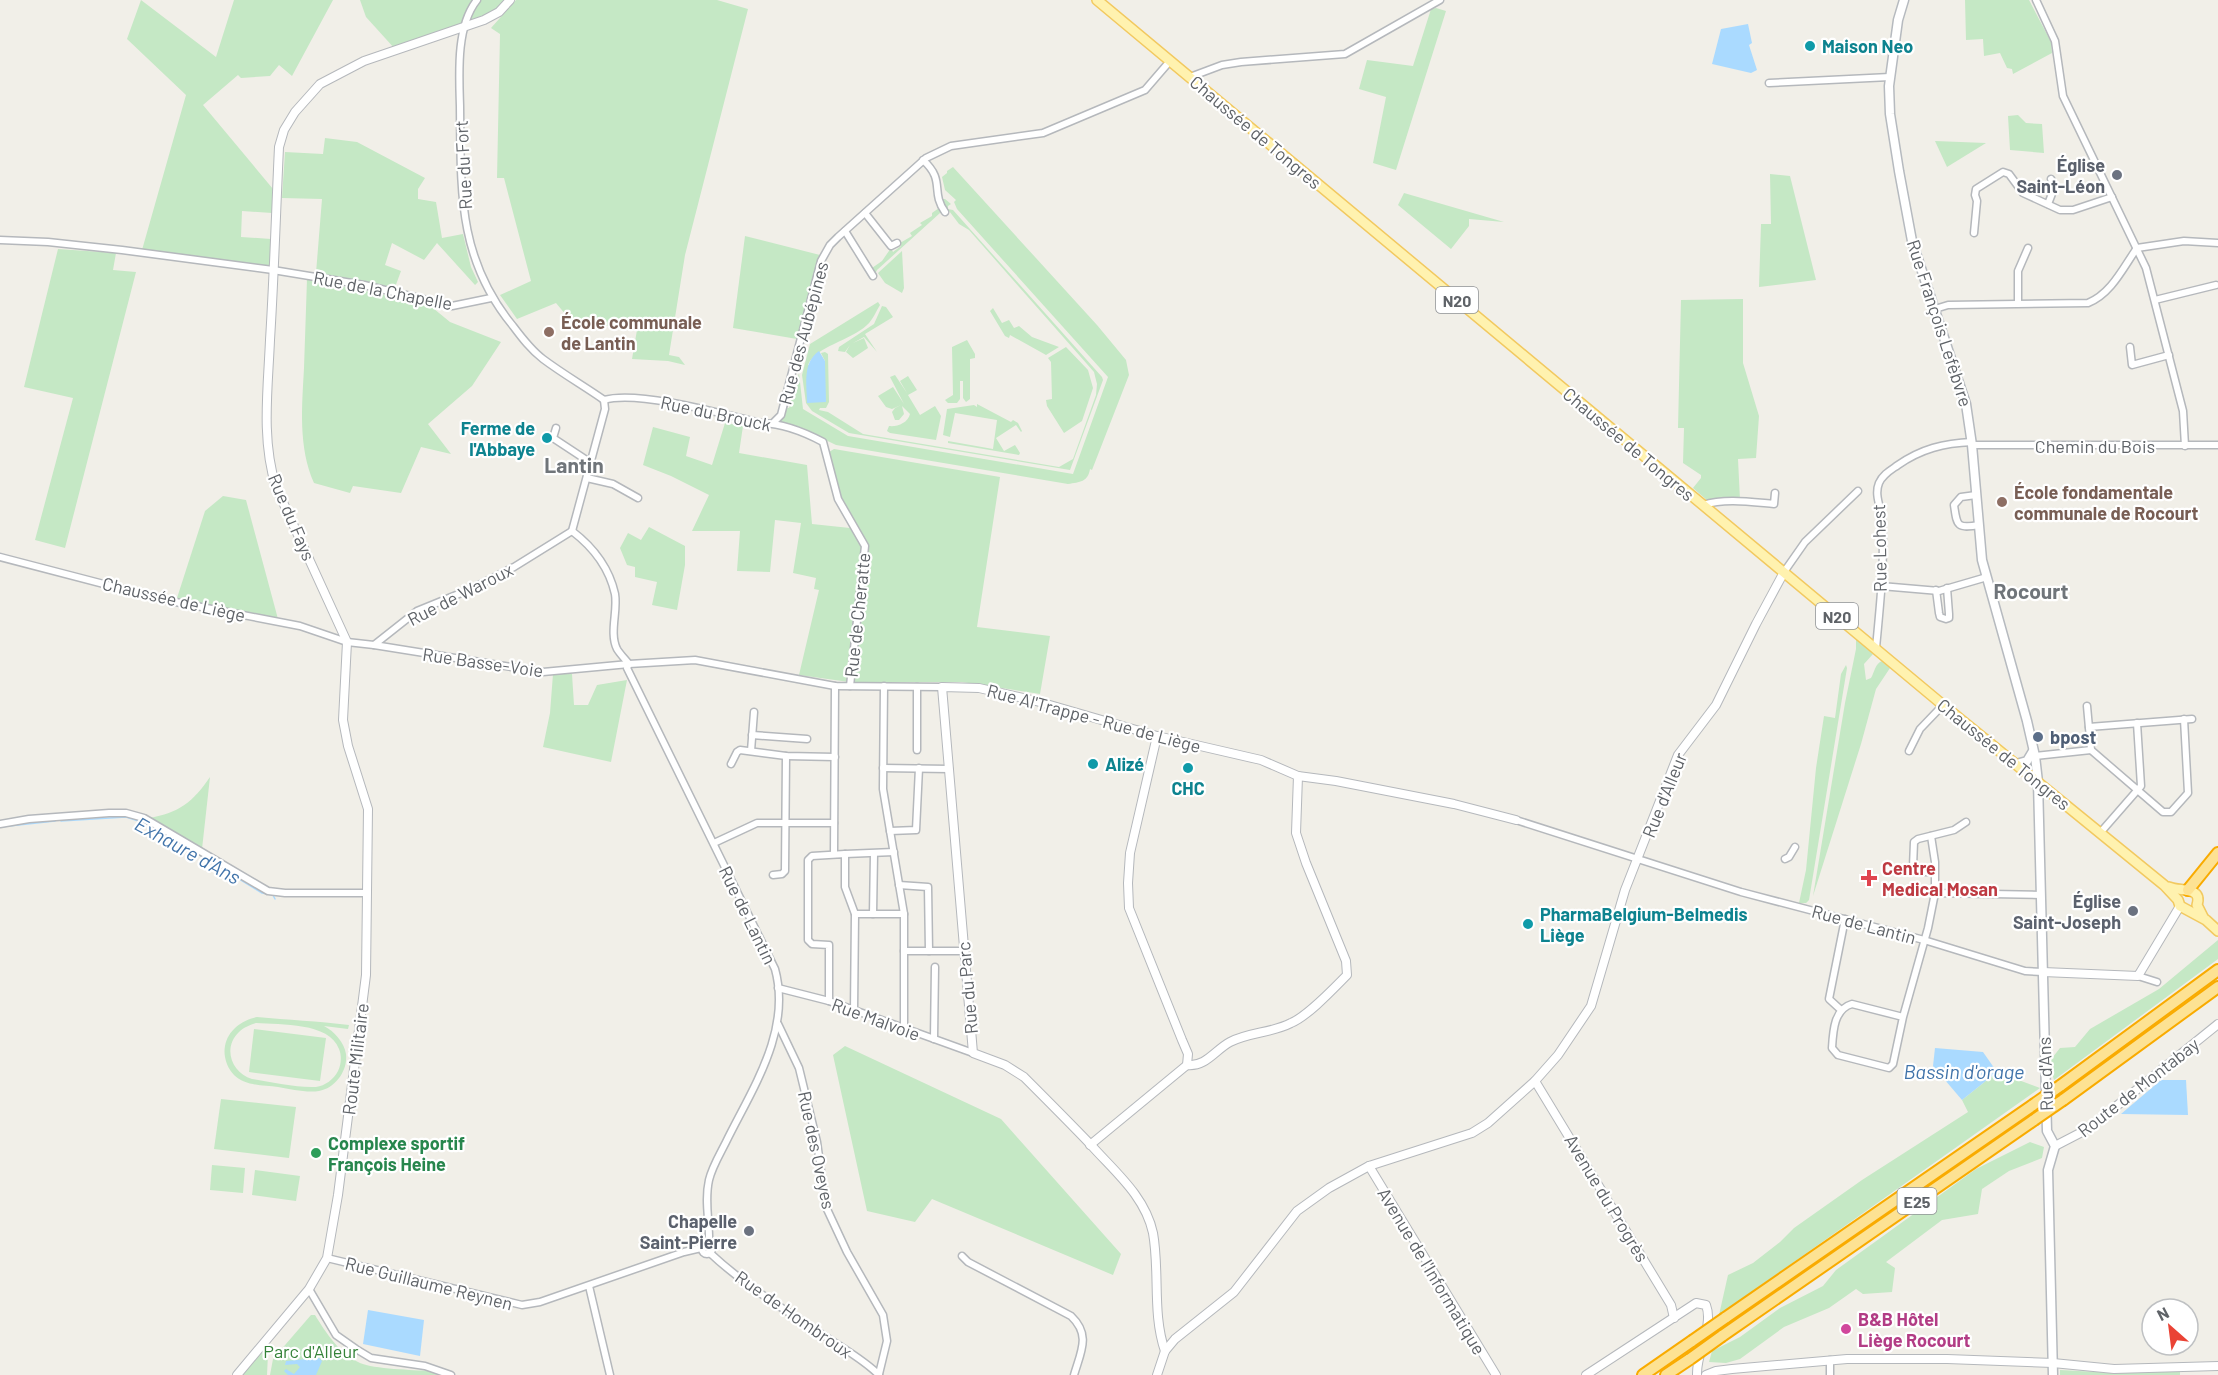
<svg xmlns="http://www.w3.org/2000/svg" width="2218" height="1375" viewBox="0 0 2218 1375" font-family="Barlow,sans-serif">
<rect width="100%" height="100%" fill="#f1efe8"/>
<!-- green -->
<g fill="#c5e8c5" fill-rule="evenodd">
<polygon points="141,0 216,57 234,0 333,0 292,76 279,65 270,76 241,78 238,75 203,105 273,189 272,213 242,211 241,237 271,239 270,267 142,250 186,95 127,39"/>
<polygon points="360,0 507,0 491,14 395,49 366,17"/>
<polygon points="516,0 717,0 748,9 685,255 669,355 679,357 685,365 668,361 632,359 637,330 571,321 556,303 517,319 500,295 531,281 504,178 497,178 500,34 491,28"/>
<polygon points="1965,0 2029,0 2051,42 2052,53 2013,74 2012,69 2007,68 2000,53 1984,56 1983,39 1966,40"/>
<polygon points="1436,8 1446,11 1396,170 1373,163 1386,97 1359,89 1367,60 1413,66 1431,9"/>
<polygon points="2018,115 2026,123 2042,124 2044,153 2010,150 2008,116"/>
<polygon points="325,138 357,142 425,178 418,189 418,199 436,202 442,238 463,234 471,267 478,282 475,285 437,243 424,260 392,243 385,265 401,271 394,290 316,273 322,199 282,198 285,152 323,154"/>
<polygon points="1935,141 1986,143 1947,167"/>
<path d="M953,167L1097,325L1126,360L1129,375L1092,470L1090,469C1088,482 1080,482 1068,484L836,445L809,432L784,426L780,422L784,407L789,408L799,373L803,409L848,436L1073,474L1108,377L957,209L954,202L956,200L945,190L942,177L947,173V171Z"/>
<polygon points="1770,174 1790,176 1816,280 1759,287 1761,224 1771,224"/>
<polygon points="1404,193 1504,222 1469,219 1469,226 1451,249 1398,205"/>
<path d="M940,199H945L951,204L948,206V209L953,210L1102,377L1103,380L1070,470L849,433L812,411L806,403L802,375L810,344L878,302L880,305C876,311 873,320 867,325C850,341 816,346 808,365L825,361L821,353L825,352L828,354L829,402L826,408H820L819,410L828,412L863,434L1059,467L1073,459L1096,395L1097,384L1094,372L969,230L959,224Z"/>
<polygon points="939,208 943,214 940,213 877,270 875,274 872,268 882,261 891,248 893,252 901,246 900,243 912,236 910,233 922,225 920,223 932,216 932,213"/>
<polygon points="745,236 820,255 797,339 733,328"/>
<polygon points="58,249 116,253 113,270 136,272 65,548 35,540 73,398 24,387"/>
<polygon points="902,251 904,288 902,293 885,283 878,273"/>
<path d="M307,279L428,304L450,322L501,342L472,386L428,424L451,454L421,447L401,493L353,486L350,493L314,483C298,447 302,406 304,368C305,338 306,309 307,279Z"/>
<polygon points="1743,299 1743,363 1759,416 1756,458 1738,459 1740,500 1708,501 1693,488 1701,478 1701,475 1683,463 1684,428 1678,428 1681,300"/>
<polygon points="882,306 886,307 893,317 865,334 877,352 864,337 853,343 864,338 868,348 853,358 846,352 850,345 845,352 838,351 839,347 874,324"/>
<polygon points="993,308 1002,323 1009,320 1014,328 1019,326 1032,337 1059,347 1046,355 1010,335 1009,338 1005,336 990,311"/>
<polygon points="967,340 975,354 975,358 970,359 970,399 966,402 963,398 963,381 960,381 960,399 957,403 948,403 945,400 953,395 952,347"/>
<polygon points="1066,347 1088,370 1093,388 1082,421 1064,433 1047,406 1046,400 1052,399 1051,362 1048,358"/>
<path d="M895,375L907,393L900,381L908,376L917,390L908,395L920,415L935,406L941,416L936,440L890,433L887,431L889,426C897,427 908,423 910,414L902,406L904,414L899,420H895L892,412L895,408L901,405L892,409L886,407L878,396L893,387L904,404L890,377Z"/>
<polygon points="977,404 1011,422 1013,420 1018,423 1022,431 1021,432 1016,425 996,438 1004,451 1015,445 1020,453 1019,455 948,443 948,441 993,449 997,420 955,413 950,437 943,435 947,409 974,405 977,407"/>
<polygon points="725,423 743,426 739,453 807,465 812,524 850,528 862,542 849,682 799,675 819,590 814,589 816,578 793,573 801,523 775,520 770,572 737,571 740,531 692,531 709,495 671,476 643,465 653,427 690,437 686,456 712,465"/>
<polygon points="834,449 1000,477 977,627 1050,636 1040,694 962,682 853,682 867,545 840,494 829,452"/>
<polygon points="223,496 246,500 278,619 177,598 205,511"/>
<polygon points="649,527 685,546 685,565 677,610 652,605 657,582 635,577 635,567 627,565 620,548 628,533 641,540"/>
<path d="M1856,639L1873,654L1864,664L1866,680L1871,678C1875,671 1875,664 1882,661L1890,668L1876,689L1861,744L1813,896L1845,703L1856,649Z"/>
<polygon points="1846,665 1847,668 1809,900 1806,903 1799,903 1806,870 1816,768 1824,716 1835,718 1841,674"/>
<polygon points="553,674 572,674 574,705 588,705 597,685 627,680 611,762 543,747 550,713"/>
<path d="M210,777L202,849L149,818C179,813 193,802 210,777Z"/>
<polygon points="2218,940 2218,959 2054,1080 2049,1062 2060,1048 2075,1047 2090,1029 2159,989"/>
<path d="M257,1017C288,1020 318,1021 349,1025L348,1029L324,1026C334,1031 344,1042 346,1054C348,1070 336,1088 319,1091C306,1093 291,1089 278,1087C263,1085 245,1086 234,1075C227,1068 223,1056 225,1046C228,1030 242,1020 257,1017ZM256,1023C281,1025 329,1022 339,1049C342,1056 341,1065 338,1071C334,1079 325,1086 316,1087C296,1088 272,1082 252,1079C232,1073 222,1048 239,1032C244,1027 250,1025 256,1023Z"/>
<polygon points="254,1029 326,1038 320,1081 249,1072"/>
<polygon points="845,1046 1001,1119 1121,1254 1113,1275 932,1199 915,1222 867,1211 833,1055"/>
<polygon points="1997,1072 2040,1088 1719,1315 1728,1275 1753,1263 1780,1242 1794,1228 1862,1180 1968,1112 1962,1100"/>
<polygon points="221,1099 296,1107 289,1158 214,1149"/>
<polygon points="2030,1142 2044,1147 2042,1158 2009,1171 1982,1189 1978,1214 1942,1220 1886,1262 1895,1268 1892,1292 1863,1294 1856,1289 1829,1308 1784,1327 1740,1359 1726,1363 1709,1362 1712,1351 1740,1337 1780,1308 1823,1286 1836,1270 1976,1169"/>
<polygon points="212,1165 245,1168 243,1193 210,1190"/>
<polygon points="255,1170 300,1176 296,1201 252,1195"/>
<path d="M311,1315H315C326,1333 339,1353 360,1363C374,1369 413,1370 430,1371L439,1375H270L273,1359Z"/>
<polygon points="263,1350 268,1354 267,1375 242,1375"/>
<polygon points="2060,1370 2115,1373 2180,1371 2180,1375 2060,1375"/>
</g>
<!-- water -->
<g fill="#aadaff">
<polygon points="1748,24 1752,43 1749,45 1757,70 1751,73 1712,64 1721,29"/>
<path d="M819,351L825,361L826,402L807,403C807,384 802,363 819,351Z"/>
<polygon points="1935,1048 1983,1052 1997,1072 1962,1100 1933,1066"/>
<polygon points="2161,1080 2186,1080 2188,1115 2121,1114"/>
<polygon points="368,1310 424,1320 420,1356 363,1344"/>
<polygon points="319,1358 322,1361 316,1375 288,1375 284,1371 286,1369 294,1374 300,1367 297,1364 285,1365 286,1361"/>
</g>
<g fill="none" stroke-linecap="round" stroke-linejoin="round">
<!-- stream -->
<g stroke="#aadaff" stroke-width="1.5">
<polyline points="61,821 126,817 145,823 165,834"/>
<polyline points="0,827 55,821"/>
<polyline points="184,845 262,893 273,895 275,899"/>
</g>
<defs>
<g id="minor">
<path d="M477,0C456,26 459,74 460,106C461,189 457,258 513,326C522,338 531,350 543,359C563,374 584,386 604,400"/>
<polyline points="2036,0 2055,41 2063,96 2146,268 2183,411 2185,446"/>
<polyline points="1190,77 1222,65 1241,62 1345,54 1440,0"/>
<polyline points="1769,83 1890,77"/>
<path d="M923,160C946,181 930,191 945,212"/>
<polyline points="2048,204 2055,186 2051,179"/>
<polyline points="865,213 891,246 897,243"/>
<polyline points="845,231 873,276"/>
<polyline points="1974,233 1977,201 1975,195 1976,189 2003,172 2009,174 2023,193 2060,210 2073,210 2112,197"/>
<polyline points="0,240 48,242 122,250 273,270 364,285 452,306 491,298"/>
<polyline points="2155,300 2216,285"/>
<polyline points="2018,303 2018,271 2028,248"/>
<path d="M1935,309L1948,305L2088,303C2111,294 2123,268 2137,248L2184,241L2218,243"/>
<polyline points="2130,347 2132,365 2169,355"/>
<path d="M604,400C638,390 723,414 760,423C781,423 804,432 823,442L838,499L865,546L850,686"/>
<polyline points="773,423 781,415 821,261 830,245 838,237 926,158 951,146 1043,133 1145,90 1170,61"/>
<polyline points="556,428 553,438 591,463"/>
<polyline points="1972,445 2218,445"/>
<polyline points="587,478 613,484 638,498"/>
<path d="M1976,495L1961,497L1954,505C1957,525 1956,529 1979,525"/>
<path d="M1703,505C1725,498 1751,502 1774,504L1775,493"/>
<path d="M572,531C593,547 609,567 615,594C618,611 609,633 617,649C620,654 625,659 629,664"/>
<polyline points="572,531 605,409 604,400"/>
<polyline points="0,557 165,600 300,626 347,642 374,645 417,611 471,589 514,567 572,531"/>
<polyline points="1784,572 1805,542 1858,491"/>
<polyline points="1881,586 1939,591 1987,577"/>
<polyline points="1936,590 1939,613 1940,617 1946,619 1949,618 1949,614 1947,588"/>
<polyline points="374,645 543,672 629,664 695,660 835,686 942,687"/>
<path d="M1876,648C1880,605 1885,562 1882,519C1881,507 1874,495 1879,483C1883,474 1891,470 1898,465C1921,449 1944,443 1972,442"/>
<path d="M629,664L627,668L775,969C792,1031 752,1089 726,1142C720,1154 712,1167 709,1180C704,1202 710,1222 709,1244"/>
<polyline points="884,686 883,789 904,914 904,1029"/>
<polyline points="2087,706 2091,750 2163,812 2171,812 2188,793 2184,719"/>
<polyline points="2089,727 2192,719"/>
<polyline points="752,735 807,739"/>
<polyline points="917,750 917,687"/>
<polyline points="751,751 754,712"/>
<polyline points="1909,751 1920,729 1943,705"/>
<polyline points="2035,756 2091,750"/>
<polyline points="731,764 737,752 740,750 786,756 835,757"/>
<polyline points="883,768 949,769"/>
<polyline points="1516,820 1741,892 1924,940 2025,971 2043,972"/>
<polyline points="0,824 29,819 109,813 126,813 144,818 268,891 285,893 367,893"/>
<polyline points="890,831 916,830 919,768"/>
<polyline points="2100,833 2141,786 2137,723"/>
<polyline points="714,843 757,823 834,823"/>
<polyline points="834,854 835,686"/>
<polyline points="845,854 894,852"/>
<polyline points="1785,859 1789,857 1795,847"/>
<polyline points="1934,872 1918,872 1913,867 1914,842 1918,839 1954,830 1966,822"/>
<polyline points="773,875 782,874 785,871 786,756"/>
<polyline points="899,885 928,887 929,951"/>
<polyline points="1935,893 2041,895"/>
<polyline points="855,914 904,914"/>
<polyline points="873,914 874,854"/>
<polyline points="904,951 964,951"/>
<polyline points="2138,976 2157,982"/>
<polyline points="778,988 829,1001 973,1053"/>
<polyline points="829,1001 829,945 812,944 808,940 808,860 812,856 845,854 845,887 855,914 854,1011"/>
<polyline points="1841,1010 1829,999 1845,919"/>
<path d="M1903,1017L1852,1004C1834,1009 1833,1031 1832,1048L1838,1055L1889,1068L1893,1064L1903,1017L1928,928L1935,893V862L1931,836"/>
<polyline points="778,1024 799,1068 817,1142 826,1207 847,1252 883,1315 887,1341 879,1374"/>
<polyline points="934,1039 935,967"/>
<circle cx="707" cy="1249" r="5"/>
<path d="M710,1253C743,1284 785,1310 823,1335C842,1348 863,1359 879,1375"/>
<path d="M962,1256L968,1262L1071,1316C1091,1335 1081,1351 1074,1375"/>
<polyline points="327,1258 522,1305 540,1302 684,1252 701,1248"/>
<polyline points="589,1286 610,1375"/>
<polyline points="309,1289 336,1335 356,1349 371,1358 425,1366 451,1375"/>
<polyline points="1830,1360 1830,1375"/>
</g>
<g id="tertiary">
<polyline points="2043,972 2138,976 2180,906"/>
<path d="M1187,1065C1206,1067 1215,1050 1230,1042C1249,1032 1272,1033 1291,1023C1308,1016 1334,988 1347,975L1346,961L1306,863L1296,833L1298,776"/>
<polyline points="1535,1081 1671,1305 1674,1318"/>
<polyline points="1090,1145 1187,1065 1188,1054 1182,1040 1129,908 1128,883 1130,853 1157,736"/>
<polyline points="2055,1146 2082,1132 2098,1121 2218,1024"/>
<polyline points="1369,1166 1496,1375"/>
<path d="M1165,1351C1152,1314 1160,1272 1153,1233C1145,1196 1115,1172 1091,1145C1069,1122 1046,1099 1024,1077L1005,1065L973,1053L942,687L979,688L1036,701L1157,736L1261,760L1298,776L1336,781L1454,804L1516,820"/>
<path d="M237,1375L309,1289L327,1258L338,1195L366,975L368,809L348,746L343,720L347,642L276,487C261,439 268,389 270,340C274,276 276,211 279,147L284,130L295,112L320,84L364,61L484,20L499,12L510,0"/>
<polyline points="1157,1375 1165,1351 1175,1339 1234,1292 1297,1211 1329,1188 1369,1166 1472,1133 1488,1123 1535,1081 1558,1055 1591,1006 1625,890 1678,755 1716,705 1756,624 1784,572"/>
<path d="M1586,1375L1696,1303L1706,1305C1714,1326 1696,1352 1697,1375"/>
<polyline points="1706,1375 1716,1371 1732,1369 1847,1359 1947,1359 2053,1363 2114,1369 2218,1366"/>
</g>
<g id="secondary">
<polyline points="1904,0 1898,20 1889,86 1890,114 1899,171 1912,241 1966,404 1972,445 1982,560 2027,721 2035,756 2038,782 2047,1131 2055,1146 2048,1170 2053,1375"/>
<polyline points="2016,764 2027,761 2033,751"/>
</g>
<g id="primary">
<polyline points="1097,0 1943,705 2164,885 2178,900 2180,906 2206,920 2218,931"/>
<path d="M2169,887C2180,892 2203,886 2197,905L2203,917"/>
</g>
<g id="motorway">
<polyline points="2188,890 2218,853"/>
<polyline points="2060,1086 2218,970"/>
<polyline points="2063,1100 2218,987"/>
<polyline points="1725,1318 2033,1105"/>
<polyline points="1722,1336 2034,1120"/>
<polyline points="1643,1375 1692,1341"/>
<polyline points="1666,1375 1690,1359"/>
</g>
</defs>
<!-- minor casing -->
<use href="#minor" stroke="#b5b8bc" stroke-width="9"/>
<!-- tertiary casing -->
<use href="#tertiary" stroke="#b5b8bc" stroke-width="10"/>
<!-- secondary casing -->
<use href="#secondary" stroke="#b6babf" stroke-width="11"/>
<!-- primary casing -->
<use href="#primary" stroke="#f2c960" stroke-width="12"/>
<!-- motorway casing -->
<use href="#motorway" stroke="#f9ab00" stroke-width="14"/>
<!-- minor -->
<use href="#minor" stroke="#fff" stroke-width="6"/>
<!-- tertiary -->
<use href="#tertiary" stroke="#fff" stroke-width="8"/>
<!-- secondary -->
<use href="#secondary" stroke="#fff" stroke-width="8"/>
<!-- primary -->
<use href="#primary" stroke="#fff2af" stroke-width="9"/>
<!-- motorway -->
<use href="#motorway" stroke="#fde293" stroke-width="10"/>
<defs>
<g id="motorway-bridge">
<polyline points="2033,1105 2060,1086"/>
<polyline points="2034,1120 2063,1100"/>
<polyline points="1692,1341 1725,1318"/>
<polyline points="1690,1359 1722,1336"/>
</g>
</defs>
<!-- motorway-bridge casing -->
<use href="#motorway-bridge" stroke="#f9ab00" stroke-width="14" stroke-linecap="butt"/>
<!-- motorway-bridge -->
<use href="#motorway-bridge" stroke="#fde293" stroke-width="10"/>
</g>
<!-- markers -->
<g fill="#0f9aa8" stroke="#fff" stroke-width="2">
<circle cx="1810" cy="46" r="6"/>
<circle cx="547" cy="438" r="6"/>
<circle cx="1093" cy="764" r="6"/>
<circle cx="1188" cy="768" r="6"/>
<circle cx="1528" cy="924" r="6"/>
</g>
<g fill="#6b7280" stroke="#fff" stroke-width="2">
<circle cx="2117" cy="175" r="6"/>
<circle cx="2133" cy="911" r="6"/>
<circle cx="749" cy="1231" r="6"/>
</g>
<g fill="#8d6e63" stroke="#fff" stroke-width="2">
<circle cx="549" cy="332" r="6"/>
<circle cx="2002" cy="502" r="6"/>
</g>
<circle fill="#5c6f8a" stroke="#fff" stroke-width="2" cx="2038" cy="737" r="6"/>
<path fill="#e0444e" stroke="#fff" stroke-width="2" d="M1866 869h6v6h6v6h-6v6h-6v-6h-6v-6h6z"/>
<circle fill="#2e9e5b" stroke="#fff" stroke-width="2" cx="316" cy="1153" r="6"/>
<circle fill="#d1479c" stroke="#fff" stroke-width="2" cx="1846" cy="1329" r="6"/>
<g text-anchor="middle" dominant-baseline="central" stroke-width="4.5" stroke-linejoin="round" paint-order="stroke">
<!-- shield labels -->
<g fill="#fff" stroke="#8f9295" stroke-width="1.5">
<rect x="1436" y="287" width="42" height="26" rx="4.5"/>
<rect x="1816" y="603" width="42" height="26" rx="4.5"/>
<rect x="1897.5" y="1188" width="39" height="26" rx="4.5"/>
</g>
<g font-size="16" font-weight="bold" fill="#5f6368">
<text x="1457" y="300">N20</text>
<text x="1837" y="616">N20</text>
<text x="1917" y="1201">E25</text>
</g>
<!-- culture labels -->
<g font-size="18" font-weight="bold" fill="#0d838f" stroke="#fff" text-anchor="start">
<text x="1822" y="46">Maison Neo</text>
<text x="535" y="428" text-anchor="end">Ferme de<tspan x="535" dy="21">l'Abbaye</tspan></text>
<text x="1105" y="764">Alizé</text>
<text x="1188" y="788" text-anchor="middle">CHC</text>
<text x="1540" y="914">PharmaBelgium-Belmedis<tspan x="1540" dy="21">Liège</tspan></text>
</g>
<!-- street labels -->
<g font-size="18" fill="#5f6368" stroke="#fff">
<text transform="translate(1256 132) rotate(40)">Chaussée de Tongres</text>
<text transform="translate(463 165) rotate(-93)">Rue du Fort</text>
<text transform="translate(383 290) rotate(11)">Rue de la Chapelle</text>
<text transform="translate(1940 323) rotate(72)">Rue François Lefèbvre</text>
<text transform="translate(803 333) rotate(-75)">Rue des Aubépines</text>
<text transform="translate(716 413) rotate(12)">Rue du Brouck</text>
<text transform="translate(1629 444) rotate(40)">Chaussée de Tongres</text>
<text x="2095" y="446">Chemin du Bois</text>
<text transform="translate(292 517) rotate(67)">Rue du Fays</text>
<text transform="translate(1879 548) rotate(-91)">Rue Lohest</text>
<text transform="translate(460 594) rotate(-27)">Rue de Waroux</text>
<text transform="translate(174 599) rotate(13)">Chaussée de Liège</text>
<text transform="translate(857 615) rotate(-84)">Rue de Cheratte</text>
<text transform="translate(483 662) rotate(8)">Rue Basse-Voie</text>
<text transform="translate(1094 718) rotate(15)">Rue Al'Trappe - Rue de Liège</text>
<text transform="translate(2004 754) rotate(39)">Chaussée de Tongres</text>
<text transform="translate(1664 795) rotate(-68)">Rue d'Alleur</text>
<text transform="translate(748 915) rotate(64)">Rue de Lantin</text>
<text transform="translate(1864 924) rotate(15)">Rue de Lantin</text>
<text transform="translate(967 988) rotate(-95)">Rue du Parc</text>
<text transform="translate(876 1019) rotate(20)">Rue Malvoie</text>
<text transform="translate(355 1059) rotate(-83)">Route Militaire</text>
<text transform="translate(2045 1074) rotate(-92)">Rue d'Ans</text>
<text transform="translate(2138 1087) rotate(-38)">Route de Montabay</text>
<text transform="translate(817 1150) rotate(78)">Rue des Oveyes</text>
<text transform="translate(1607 1198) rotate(59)">Avenue du Progrès</text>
<text transform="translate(1432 1271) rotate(59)">Avenue de l'Informatique</text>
<text transform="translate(429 1283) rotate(14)">Rue Guillaume Reynen</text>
<text transform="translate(794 1314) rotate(35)">Rue de Hombroux</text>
</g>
<!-- worship labels -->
<g font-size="18" font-weight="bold" fill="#5b616d" stroke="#fff" text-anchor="end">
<text x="2105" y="165">Église<tspan x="2105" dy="21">Saint-Léon</tspan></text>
<text x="2121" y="901">Église<tspan x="2121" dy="21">Saint-Joseph</tspan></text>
<text x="737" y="1221">Chapelle<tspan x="737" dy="21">Saint-Pierre</tspan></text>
</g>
<!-- education labels -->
<g font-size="18" font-weight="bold" fill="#785e54" stroke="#fff" text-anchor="start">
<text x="561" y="322">École communale<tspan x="561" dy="21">de Lantin</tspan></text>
<text x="2014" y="492">École fondamentale<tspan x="2014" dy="21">communale de Rocourt</tspan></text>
</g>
<!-- service labels -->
<g font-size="18" font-weight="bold" fill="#4e5e75" stroke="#fff" text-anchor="start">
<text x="2050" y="737">bpost</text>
</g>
<!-- health labels -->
<g font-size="18" font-weight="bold" fill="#be3a42" stroke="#fff" text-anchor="start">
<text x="1882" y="868">Centre<tspan x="1882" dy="21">Medical Mosan</tspan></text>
</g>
<!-- leisure labels -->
<g font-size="18" font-weight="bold" fill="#27864d" stroke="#fff" text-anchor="start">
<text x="328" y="1143">Complexe sportif<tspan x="328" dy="21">François Heine</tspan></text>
</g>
<!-- hotel labels -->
<g font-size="18" font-weight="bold" fill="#b23c85" stroke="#fff" text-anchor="start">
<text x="1858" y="1319">B&amp;B Hôtel<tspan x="1858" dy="21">Liège Rocourt</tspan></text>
</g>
<!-- park labels -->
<g font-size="18" fill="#348238" stroke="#fff">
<text x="311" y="1351">Parc d'Alleur</text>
</g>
<!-- water labels -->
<g font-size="20" font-style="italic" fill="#4174aa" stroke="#fff">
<text transform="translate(188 850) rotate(29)">Exhaure d'Ans</text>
<text x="1964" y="1071">Bassin d'orage</text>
</g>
<!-- quarter labels -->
<g font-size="21" font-weight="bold" fill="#70757a" stroke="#fff">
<text x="574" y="464">Lantin</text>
<text x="2031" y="590">Rocourt</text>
</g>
</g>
<!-- north arrow -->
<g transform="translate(2170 1327) rotate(332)"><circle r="28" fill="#ffffff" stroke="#bfc1c3" stroke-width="1.5"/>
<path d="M0-4.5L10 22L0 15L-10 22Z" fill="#ea4335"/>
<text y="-9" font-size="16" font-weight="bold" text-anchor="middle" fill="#5f6368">N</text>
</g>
</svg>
